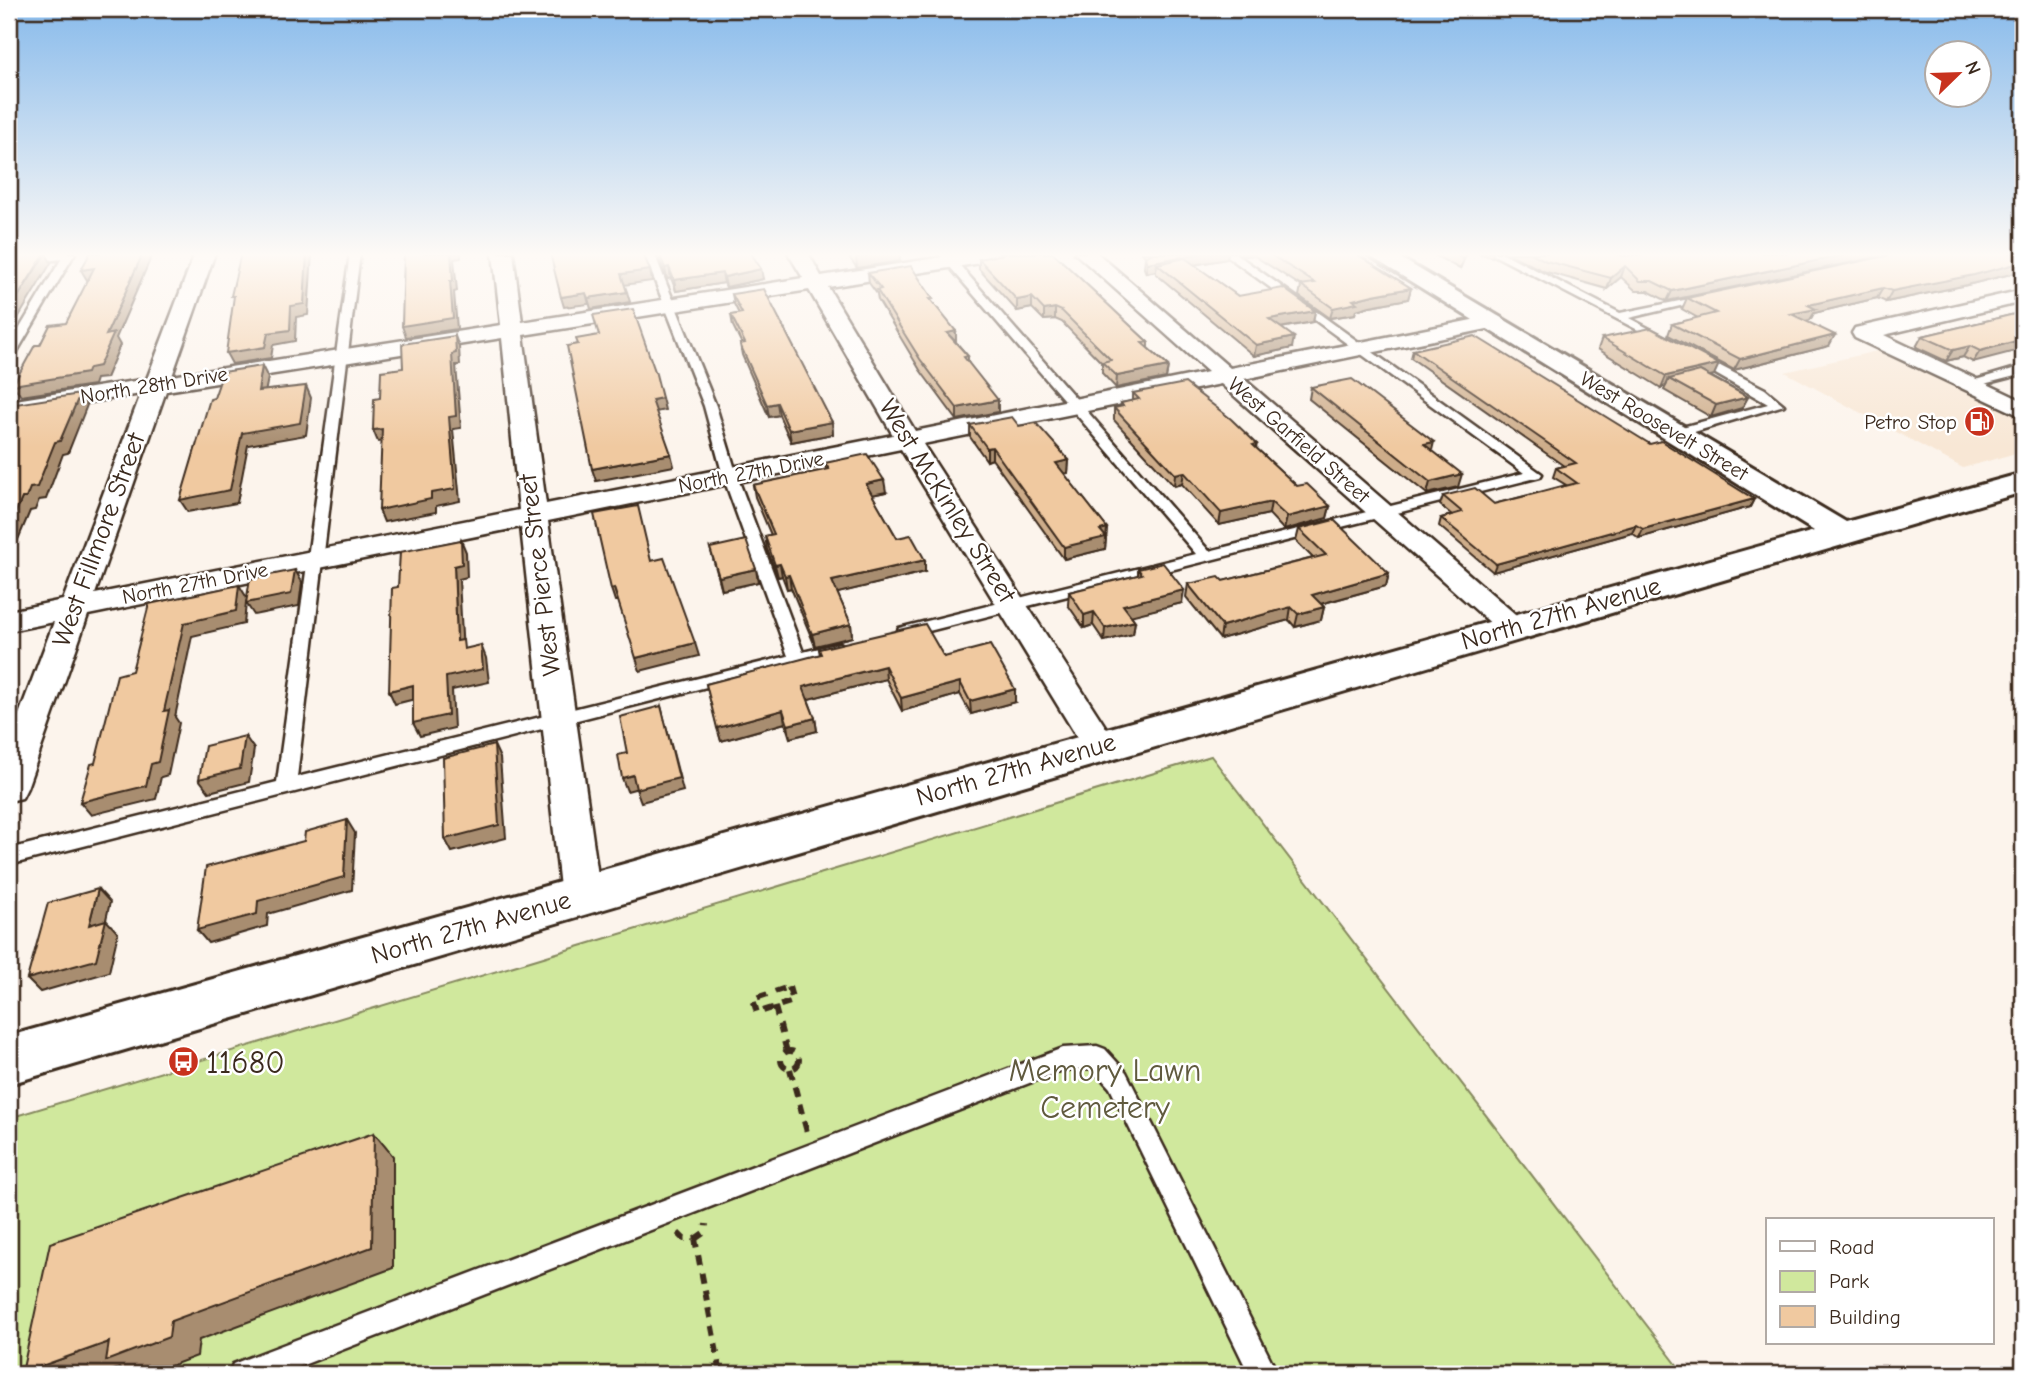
<svg xmlns="http://www.w3.org/2000/svg" width="2032" height="1383" viewBox="0 0 2032 1383" font-family="'Comic Neue',sans-serif">
<rect width="100%" height="100%" fill="#fcf4ec"/>
<filter id="ink" filterUnits="userSpaceOnUse"><feTurbulence type="fractalNoise" baseFrequency=".0143" numOctaves="2"/><feDisplacementMap in="SourceGraphic" scale="14" xChannelSelector="R" yChannelSelector="G"/><feConvolveMatrix kernelMatrix="1 2 1 2 8 2 1 2 1" color-interpolation-filters="sRGB"/></filter>
<g filter="url(#ink)">
<!-- built -->
<polygon fill="#f8e7d5" points="1877,351 1902,360 2023,416 2023,451 1963,468 1785,372"/>
<!-- green -->
<polygon fill="#d0e89d" stroke="#86895e" stroke-width="2" points="1211,756 1684,1374 9,1374 9,1118"/>
<g fill="none" stroke-linecap="round" stroke-linejoin="round">
<defs>
<g id="lane">
<polygon points="65,253 75,253 15,355 9,358 9,346"/>
<polygon points="350,253 360,253 297,777 788,656 723,476 704,406 644,253 654,253 716,406 737,476 803,652 840,643 848,648 840,653 9,865 9,849 277,782"/>
<polygon points="938,253 949,253 1209,551 1524,473 1223,253 1235,253 1542,474 1540,477 905,637 899,636 897,632 899,628 1196,554"/>
<polygon points="1490,253 1503,253 1620,313 1709,295 1714,298 1629,318 1667,338 1667,342 1663,343"/>
<polygon points="1697,354 1765,389 1784,405 1681,436 1671,436 1671,430 1768,404 1693,361 1691,358"/>
<polygon points="2023,366 2023,374 1968,388 1962,384"/>
<polygon points="1097,1046 1105,1049 1126,1072 1278,1374 1249,1374 1110,1088 1092,1068 1063,1070 280,1374 229,1374 233,1364 243,1360 1063,1048"/>
</g>
<g id="street">
<polygon points="71,253 61,259 9,266 9,254"/>
<path d="M195,253H215L172,376L501,325L493,253H513L522,322L803,278L788,253H808L821,276L968,253H1016L1006,259L828,287L915,431L1208,372L1075,253H1097L1230,368L1492,316L1500,317L1503,322L1500,327L1492,328L1244,379L1530,627L1525,634L1514,637L1503,634L1221,384L923,444L1112,737L1117,746L1112,755L1100,759L1088,755L901,449L548,521L601,897L595,908L581,913L567,908L561,897L521,527L88,615L27,788L22,798L9,801V741L54,622L9,631V611L63,600L141,394L9,415V401L147,379ZM809,290L893,435L546,504L523,335ZM502,338L519,510L95,594L166,391Z"/>
<polygon points="2023,290 2023,302 1884,335 2023,401 2023,417 1855,338 1852,333 1855,328"/>
</g>
<polygon id="secondary" points="1365,253 1392,253 1846,522 2023,473 2023,492 9,1084 9,1036 1814,531"/>
</defs>
<!-- lane casing -->
<use href="#lane" stroke="#3b2a1e" stroke-width="5"/>
<!-- street casing -->
<use href="#street" stroke="#3b2a1e" stroke-width="5"/>
<!-- secondary casing -->
<use href="#secondary" stroke="#3b2a1e" stroke-width="6"/>
<!-- path -->
<g stroke="#3b2a1e" stroke-width="6" stroke-dasharray="10 8" stroke-linecap="butt">
<polygon points="789,987 793,1001 757,1013 753,999"/>
<polyline points="775,1007 787,1052"/>
<circle cx="790" cy="1060" r="9"/>
<polyline points="790,1069 807,1132"/>
<polyline points="678,1233 684,1239 695,1239 721,1374"/>
<polyline points="695,1239 705,1232 706,1224"/>
</g>
<!-- lane -->
<use href="#lane" fill="#fff" fill-rule="evenodd"/>
<!-- street -->
<use href="#street" fill="#fff" fill-rule="evenodd"/>
<!-- secondary -->
<use href="#secondary" fill="#fff" fill-rule="evenodd"/>
</g>
<!-- wall -->
<g fill="#cead8a" stroke="#3b2a1e" stroke-width="2">
<polygon points="657,253 751,253 763,279 726,287 724,283 676,291 671,278 667,279"/>
<polygon points="846,253 900,253 900,261 857,268"/>
<polygon points="1000,253 1053,253 1148,342 1148,348 1168,366 1166,378 1116,388 1102,373 1102,363 1062,322 1055,319 1044,320 1032,308 1017,311 979,269 979,259 1001,255"/>
<polygon points="1142,253 1228,253 1227,259 1194,265 1238,296 1315,311 1313,322 1281,328 1292,348 1254,356 1156,274 1156,271 1146,273 1144,268 1145,257 1146,257"/>
<polygon points="1239,253 1355,253 1411,288 1408,299 1370,306 1356,310 1355,314 1330,318 1299,296 1301,286 1253,255 1244,256"/>
<polygon points="1431,253 1467,253 1460,269"/>
<polygon points="1478,253 1493,253 1492,257"/>
<polygon points="1508,253 1613,253 1623,256 1897,253 1667,301 1648,291 1636,291 1621,277 1607,289 1543,271"/>
<polygon points="2023,253 2023,271 1967,285 1886,302 1877,298 1814,313 1810,320 1805,321 1829,346 1734,370 1668,335 1672,324 1698,318 1682,309 1687,298"/>
<polygon points="868,273 933,303 956,342 968,356 968,362 998,412 957,420 920,370 878,300 877,294 869,283"/>
<polygon points="732,294 832,422 833,434 791,442 779,415 769,417 742,355 740,344 742,344 733,326 731,315 739,314 734,304"/>
<polygon points="2023,312 1973,362 1963,357 1946,361 1916,347 1922,336"/>
<polygon points="1602,338 1714,375 1710,376 1748,397 1742,408 1711,417 1664,390 1666,386 1661,388 1598,349"/>
<polygon points="1413,350 1650,444 1754,499 1750,507 1639,538 1632,533 1493,572 1439,526 1441,518 1452,515 1440,505 1443,496 1494,504 1566,485 1553,477 1556,468 1564,466 1411,358"/>
<polygon points="1311,387 1458,487 1427,494 1309,399"/>
<polygon points="1133,393 1257,444 1256,448 1297,486 1330,506 1327,518 1284,530 1269,514 1219,525 1182,484 1174,486 1114,420 1114,408 1120,407 1121,403 1133,401"/>
<polygon points="970,425 1019,426 1069,460 1068,473 1064,474 1107,528 1105,549 1064,559 992,459 987,461 970,437"/>
<polygon points="825,463 886,492 872,495 897,538 925,572 837,593 851,624 852,637 815,646 791,588 787,589 782,576 778,577 767,549 765,536 771,535 755,497 753,485 826,470"/>
<polygon points="1299,529 1389,573 1386,586 1321,604 1324,607 1321,620 1295,627 1289,620 1220,639 1186,597 1188,584 1223,581 1313,558 1296,541"/>
<polygon points="710,548 758,582 722,590"/>
<polygon points="1138,569 1182,603 1131,615 1135,621 1133,634 1104,641 1093,625 1084,628 1068,605 1069,592 1138,575"/>
<polygon points="819,649 944,657 1015,702 971,714 960,694 902,711 886,679 808,699 815,718 817,731 790,738 785,723 721,741 706,684 820,655"/>
</g>
<!-- shaded-wall -->
<g fill="#a88d70" stroke="#3b2a1e" stroke-width="2">
<polygon points="46,253 51,263 15,323 9,324 9,311"/>
<polygon points="143,253 153,253 116,338 120,345 106,378 96,379 94,385 21,396 13,385 89,368 106,335"/>
<polygon points="306,253 311,253 312,254 308,315 296,317 295,341 273,345 271,358 232,364 226,353 268,333 291,306"/>
<polygon points="451,253 461,253 461,258 454,259 457,291 454,292 457,329 406,337 402,326"/>
<polygon points="884,253 900,253 900,261 857,268 856,257"/>
<polygon points="1203,253 1228,253 1227,259 1164,270 1157,264 1156,271 1146,273 1147,263"/>
<polygon points="1245,253 1253,253 1253,255 1244,256"/>
<polygon points="1853,253 1897,253 1667,301 1672,291"/>
<polygon points="2023,262 2023,271 1967,285 1886,302 1892,291"/>
<polygon points="1625,266 1621,277 1607,289 1611,278"/>
<polygon points="669,267 671,278 667,279 665,268"/>
<polygon points="94,268 100,279 87,280 81,270"/>
<polygon points="761,269 763,279 726,287 724,277"/>
<polygon points="650,270 652,281 624,285 621,274"/>
<polygon points="722,273 724,283 676,291 674,280"/>
<polygon points="1411,288 1408,299 1370,306 1356,310 1355,314 1330,318 1333,308 1353,300 1373,295"/>
<polygon points="1883,288 1877,298 1814,313 1810,320 1786,325 1791,314 1808,305"/>
<polygon points="627,292 630,302 591,309 588,298"/>
<polygon points="586,293 589,304 564,307 561,297"/>
<polygon points="1032,297 1032,308 1017,311 1017,300"/>
<polygon points="1055,308 1055,319 1044,320 1044,310"/>
<polygon points="1315,311 1313,322 1268,330 1269,319"/>
<polygon points="956,331 956,342 947,333"/>
<polygon points="1835,335 1829,346 1734,370 1740,359"/>
<polygon points="455,336 459,347 460,365 456,365 461,428 453,429 460,501 436,506 436,512 384,522 379,510 431,493 449,417 452,354"/>
<polygon points="1294,337 1292,348 1254,356 1256,345"/>
<polygon points="2023,339 2023,349 1973,362 1980,351"/>
<polygon points="1970,346 1963,357 1946,361 1953,350"/>
<polygon points="1719,364 1714,375 1678,384 1669,379 1666,386 1661,388 1666,376"/>
<polygon points="262,366 268,378 263,403 258,391"/>
<polygon points="1168,366 1166,378 1116,388 1117,376"/>
<polygon points="306,386 311,398 306,435 248,445 237,503 188,512 180,500 242,433"/>
<polygon points="80,394 87,405 68,453 63,454 46,499 39,500 35,510 30,511 9,561 9,527 22,498 55,442"/>
<polygon points="1748,397 1742,408 1711,417 1716,405"/>
<polygon points="662,398 665,410 655,412 652,400"/>
<polygon points="998,400 998,412 957,420 957,408"/>
<polygon points="777,403 779,415 769,417 767,405"/>
<polygon points="832,422 833,434 791,442 789,430"/>
<polygon points="382,429 387,441 378,442 373,430"/>
<polygon points="1434,442 1431,454 1424,444"/>
<polygon points="992,447 992,459 987,461 987,448"/>
<polygon points="671,454 674,466 596,481 592,469"/>
<polygon points="1069,460 1068,473 1056,475 1056,463"/>
<polygon points="1184,472 1182,484 1174,486 1175,474"/>
<polygon points="1462,474 1458,487 1427,494 1430,482"/>
<polygon points="884,480 886,492 867,496 866,484"/>
<polygon points="1754,499 1750,507 1639,538 1643,529"/>
<polygon points="1271,502 1269,514 1219,525 1221,513"/>
<polygon points="1330,506 1327,518 1284,530 1287,517"/>
<polygon points="1636,525 1632,533 1493,572 1496,564"/>
<polygon points="1107,528 1105,549 1064,559 1064,547 1100,530"/>
<polygon points="461,540 466,552 467,577 459,579 463,654 457,641 454,566"/>
<polygon points="925,560 925,572 834,594 832,581"/>
<polygon points="780,564 782,576 778,577 775,565"/>
<polygon points="756,569 758,582 722,590 719,577"/>
<polygon points="295,570 302,582 299,606 254,615 246,603 244,624 192,636 175,717 179,723 168,775 161,777 156,799 91,815 80,802 184,623 239,585 247,598"/>
<polygon points="1389,573 1386,586 1309,607 1312,595"/>
<polygon points="789,575 791,588 787,589 785,576"/>
<polygon points="614,588 618,601 615,601 611,589"/>
<polygon points="1184,590 1182,603 1122,618 1123,605"/>
<polygon points="1291,607 1289,620 1220,639 1222,626"/>
<polygon points="1324,607 1321,620 1295,627 1298,614"/>
<polygon points="1094,612 1093,625 1084,628 1084,615"/>
<polygon points="1135,621 1133,634 1104,641 1105,628"/>
<polygon points="851,624 852,637 815,646 812,634"/>
<polygon points="695,643 699,656 640,671 636,658"/>
<polygon points="481,645 486,658 489,682 452,690 454,728 420,736 413,723 446,677"/>
<polygon points="885,666 886,679 805,700 803,687"/>
<polygon points="960,682 960,694 902,711 901,698"/>
<polygon points="413,685 419,698 395,704 389,691"/>
<polygon points="1015,689 1015,702 971,714 970,701"/>
<polygon points="661,706 683,791 641,802 636,789"/>
<polygon points="783,710 785,723 721,741 717,728"/>
<polygon points="815,718 817,731 790,738 788,725"/>
<polygon points="245,736 254,749 249,782 209,792 199,779"/>
<polygon points="494,745 500,758 506,838 452,852 445,839"/>
<polygon points="633,775 638,788 627,791 622,778"/>
<polygon points="347,820 355,833 352,890 268,914 267,926 208,943 197,930 258,901"/>
<polygon points="98,889 110,902 102,937 89,925"/>
<polygon points="106,920 118,933 109,972 40,992 27,979"/>
<polygon points="374,1133 393,1156 393,1268 199,1340 197,1356 149,1374 129,1374 119,1368 102,1374 24,1374 22,1373 109,1342 171,1321"/>
</g>
<!-- building -->
<g fill="#f0c9a0" stroke="#3b2a1e" stroke-width="2">
<polygon points="45,253 9,311 9,257"/>
<polygon points="90,253 143,253 106,335 114,333 99,366 89,368 87,373 13,385 35,345 40,345 50,325 66,323 94,268 81,270"/>
<polygon points="241,253 307,253 304,304 291,306 290,330 268,333 265,347 226,353 234,296 231,296"/>
<polygon points="404,253 451,253 453,281 450,281 453,318 402,326"/>
<polygon points="550,253 643,253 650,270 621,274 627,292 588,298 586,293 561,297"/>
<polygon points="659,253 751,253 761,269 724,277 722,273 674,280 669,267 665,268"/>
<polygon points="853,253 884,253 856,257"/>
<polygon points="1001,253 1053,253 1148,342 1142,343 1168,366 1117,376 1102,362 1111,360 1062,311 1055,308 1044,310 1032,297 1017,300 979,259 1003,254"/>
<polygon points="1153,253 1203,253 1147,263 1145,257"/>
<polygon points="1268,253 1355,253 1411,288 1373,295 1353,300 1357,303 1333,308 1301,285 1315,283"/>
<polygon points="1452,253 1466,253 1463,259"/>
<polygon points="1531,253 1613,253 1623,256 1662,253 1853,253 1672,291 1652,281 1640,281 1625,266 1611,278 1546,261"/>
<polygon points="1900,253 2023,253 2023,262 1974,275 1892,291 1883,288 1808,305 1816,309 1791,314 1835,335 1740,359 1672,324 1716,313 1687,298"/>
<polygon points="1185,258 1238,296 1283,288 1315,311 1269,319 1294,337 1256,345 1157,264"/>
<polygon points="911,266 933,299 930,299 956,331 947,333 968,356 964,357 998,400 957,408 920,359 877,290 881,289 868,273"/>
<polygon points="764,289 832,422 789,430 777,403 767,405 740,344 745,343 731,315 742,313 732,294"/>
<polygon points="633,309 656,374 662,398 652,400 671,454 592,469 567,346 578,344 576,339 599,335 593,315"/>
<polygon points="2023,312 2023,339 1980,351 1970,346 1953,350 1922,336"/>
<polygon points="1651,328 1719,364 1666,376 1602,338"/>
<polygon points="455,336 456,353 452,354 456,416 449,417 455,489 431,493 431,499 379,510 382,429 373,430 374,399 380,398 381,371 403,368 402,344"/>
<polygon points="1475,336 1650,444 1661,441 1754,499 1643,529 1636,525 1496,564 1441,518 1462,512 1443,496 1475,488 1494,504 1577,483 1556,468 1576,463 1413,350"/>
<polygon points="262,366 258,391 306,386 300,423 242,433 230,490 180,500 210,399 214,398 223,372"/>
<polygon points="1700,371 1748,397 1716,405 1669,379"/>
<polygon points="1352,379 1434,442 1424,444 1462,474 1430,482 1311,387"/>
<polygon points="1185,383 1231,419 1257,444 1253,445 1297,486 1307,484 1330,506 1287,517 1271,502 1221,513 1184,472 1175,474 1114,408 1123,406 1121,403 1139,399 1133,393"/>
<polygon points="80,394 60,441 55,442 37,487 30,488 26,498 22,498 9,527 9,405"/>
<polygon points="1012,417 1019,426 1036,423 1069,460 1056,463 1107,528 1100,530 1106,537 1064,547 992,447 987,448 970,425"/>
<polygon points="867,454 884,480 866,484 897,538 911,535 925,560 832,581 851,624 812,634 789,575 785,576 780,564 775,565 765,536 774,534 753,485 829,469 825,463"/>
<polygon points="638,506 651,561 664,558 695,643 636,658 614,588 611,589 594,514"/>
<polygon points="1334,520 1389,573 1312,595 1324,607 1298,614 1291,607 1222,626 1188,584 1219,577 1223,581 1326,555 1299,529"/>
<polygon points="461,540 462,564 454,566 457,641 463,640 464,649 481,645 483,669 446,677 448,715 413,723 413,685 389,691 392,588 398,587 400,552"/>
<polygon points="746,540 756,569 719,577 710,548"/>
<polygon points="1163,563 1184,590 1123,605 1135,621 1105,628 1094,612 1084,615 1069,592 1142,574 1138,569"/>
<polygon points="295,570 291,594 246,603 250,579"/>
<polygon points="239,585 236,611 184,623 164,711 169,710 158,762 151,764 146,786 80,802 91,764 95,763 117,675 132,671 149,604"/>
<polygon points="925,624 944,657 990,645 1015,689 970,701 960,682 901,698 885,666 803,687 815,718 788,725 783,710 717,728 706,684 821,654 819,649"/>
<polygon points="661,706 679,778 636,789 633,775 622,778 618,755 627,753 620,717"/>
<polygon points="245,736 240,769 199,779 205,746"/>
<polygon points="494,745 499,825 445,839 443,758"/>
<polygon points="347,820 344,877 258,901 257,914 197,930 206,867 304,841 305,832"/>
<polygon points="98,889 89,925 106,920 96,960 27,979 48,903"/>
<polygon points="374,1133 372,1247 171,1321 169,1337 106,1361 109,1342 22,1373 50,1243"/>
</g>
</g>
<!-- sky -->
<linearGradient id="sky" x2="0" y2="1"><stop stop-color="#87baeb"/><stop offset="0.57" stop-color="#fefaf6"/><stop offset="1" stop-color="#fefaf6" stop-opacity="0"/></linearGradient>
<rect width="2032" height="447" fill="url(#sky)"/>
<!-- icons -->
<defs>
<symbol id="fuel-disc" viewBox="-11 -11 22 22"><circle r="9.5" fill="#c8321e" stroke="#fff"/><path d="M-5.5-6h7V0h2V4h1.3V-2.5L3-4.5l.8-.8L6-3V5H2.5V1h-1V6h-7ZM-4.2-4.7v3.2H.2V-4.7Z" fill="#fff"/></symbol>
<symbol id="bus-disc" viewBox="-11 -11 22 22"><circle r="9.5" fill="#c8321e" stroke="#fff"/><path d="M-5-6H5V4H4V6H2V4H-2V6H-4V4H-5ZM-3.5-4V0h7V-4ZM-3.5 1.2v1.5H-2V1.2ZM2 1.2v1.5H3.5V1.2Z" fill="#fff"/></symbol>
</defs>
<g fill-rule="evenodd">
<use href="#fuel-disc" x="1962" y="404" width="35" height="35"/>
<use href="#bus-disc" x="166" y="1044" width="35" height="35"/>
</g>
<g text-anchor="middle" dominant-baseline="central" stroke-width="5" stroke-linejoin="round" paint-order="stroke">
<!-- far-street labels -->
<g font-size="21" fill="#3b2a1e" stroke="#fff">
<text transform="translate(154 385) rotate(-9)">North 28th Drive</text>
<text transform="translate(1664 426) rotate(31)">West Roosevelt Street</text>
<text transform="translate(1299 440) rotate(41)">West Garfield Street</text>
<text transform="translate(751 472) rotate(-11)">North 27th Drive</text>
<text transform="translate(195 583) rotate(-11)">North 27th Drive</text>
</g>
<!-- far-poi labels -->
<g font-size="21" fill="#3b2a1e" stroke="#fff" text-anchor="end">
<text x="1957" y="422">Petro Stop</text>
</g>
<!-- street labels -->
<g font-size="26" fill="#3b2a1e" stroke="#fff">
<text transform="translate(947 501) rotate(58)">West McKinley Street</text>
<text transform="translate(99 540) rotate(-70)">West Fillmore Street</text>
<text transform="translate(540 575) rotate(-97)">West Pierce Street</text>
<text transform="translate(1561 614) rotate(-16)">North 27th Avenue</text>
<text transform="translate(1016 770) rotate(-16)">North 27th Avenue</text>
<text transform="translate(471 928) rotate(-16)">North 27th Avenue</text>
</g>
<!-- near-poi labels -->
<g font-size="32" fill="#3b2a1e" stroke="#fff" text-anchor="start">
<text x="206" y="1062">11680</text>
</g>
<!-- near-park labels -->
<g font-size="32" fill="#605a3e" stroke="#fff">
<text x="1105" y="1070">Memory Lawn<tspan x="1105" dy="37">Cemetery</tspan></text>
</g>
</g>
<!-- margin -->
<rect width="2032" height="1383" fill="none" stroke="#fff" stroke-width="35"/>
<rect x="18" y="18" width="1997" height="1348" fill="none" stroke="#3b2a1e" stroke-width="2.5" filter="url(#ink)"/>
<!-- legend -->
<rect x="1766" y="1218" width="228" height="126" fill="#ffffff" stroke="#b1aaa5" stroke-width="2"/>
<rect x="1780" y="1241" width="35" height="10" fill="#ffffff" stroke="#b1aaa5" stroke-width="2"/>
<text x="1829" y="1254" font-size="21" fill="#3b2a1e">Road</text>
<rect x="1780" y="1271" width="35" height="21" fill="#d0e89d" stroke="#b1aaa5" stroke-width="2"/>
<text x="1829" y="1288" font-size="21" fill="#3b2a1e">Park</text>
<rect x="1780" y="1306" width="35" height="21" fill="#f0c9a0" stroke="#b1aaa5" stroke-width="2"/>
<text x="1829" y="1324" font-size="21" fill="#3b2a1e">Building</text>
<!-- north arrow -->
<g transform="translate(1958 74) rotate(67)"><circle r="33" fill="#ffffff" stroke="#b1aaa5" stroke-width="2"/>
<path d="M0-5L12 26L0 18L-12 26Z" fill="#c8321e"/>
<text y="-10" font-size="19" font-weight="bold" text-anchor="middle" fill="#3b2a1e">N</text>
</g>
</svg>
